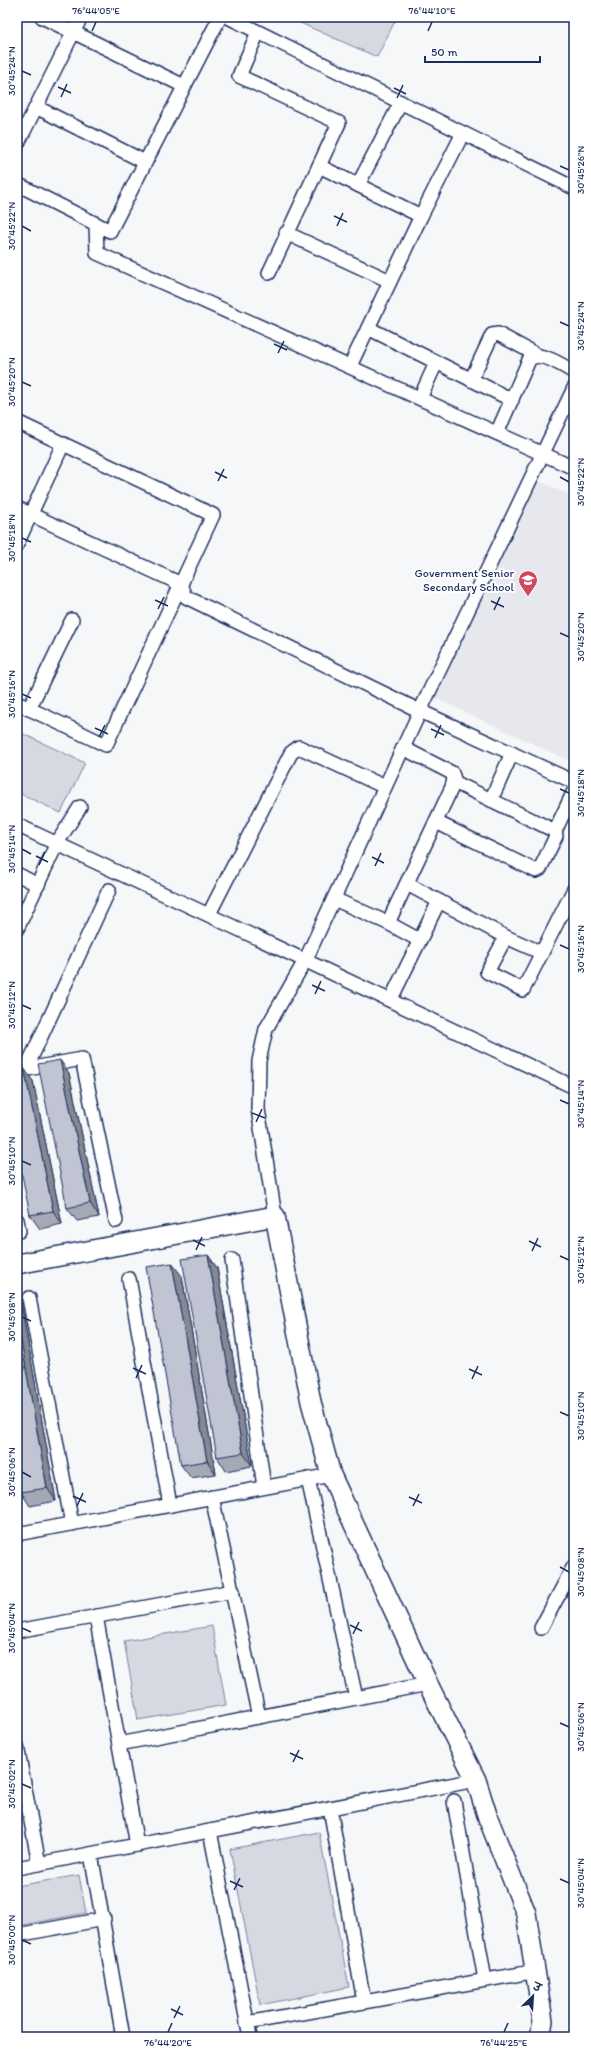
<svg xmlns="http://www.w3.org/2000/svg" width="591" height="2054" viewBox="0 0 591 2054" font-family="Itim,'Playpen Sans Deva',sans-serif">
<rect width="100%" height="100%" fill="#f6f7f9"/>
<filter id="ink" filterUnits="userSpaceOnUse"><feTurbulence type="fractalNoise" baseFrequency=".025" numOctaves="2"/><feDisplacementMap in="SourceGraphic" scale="8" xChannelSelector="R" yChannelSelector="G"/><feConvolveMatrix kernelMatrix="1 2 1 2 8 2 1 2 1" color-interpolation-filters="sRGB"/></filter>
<g filter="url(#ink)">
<!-- built -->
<polygon fill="#e6e8ee" points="537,480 574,497 574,763 435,698"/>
<!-- green -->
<g fill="#d6d9e2" stroke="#7884a0">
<polygon points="300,17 397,17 377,57 298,22"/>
<polygon points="17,731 85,763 61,813 17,792"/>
<polygon points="212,1626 226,1705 138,1720 124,1641"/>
<polygon points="319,1832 349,1987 260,2005 230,1849"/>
<polygon points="79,1875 86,1913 17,1926 17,1886"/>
</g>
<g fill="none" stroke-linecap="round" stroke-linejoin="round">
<defs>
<g id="street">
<polyline points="42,17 184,86"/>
<polyline points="228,17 574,188"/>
<polyline points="258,32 239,76 339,123 269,273"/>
<polyline points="36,107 145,162"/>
<polyline points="17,145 81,17"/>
<polyline points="319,166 421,216"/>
<polyline points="17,184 110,231 220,17"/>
<polyline points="358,185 401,102"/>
<polyline points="96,224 97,253 574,468"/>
<polyline points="286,233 390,281"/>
<polyline points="368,328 512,400"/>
<polyline points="350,366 421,216 463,133"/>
<polyline points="471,380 492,335 498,334 539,356"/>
<polyline points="420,398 436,363"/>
<polyline points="17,422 213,515 106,745 17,703"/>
<path d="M497,433L529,360C539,349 563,366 574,372"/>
<polyline points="17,508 181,584 186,597 420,711 574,782"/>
<polyline points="17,544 63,444"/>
<polyline points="29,709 72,620"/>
<polyline points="491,800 512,753"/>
<polyline points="436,822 536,871 540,869 556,836 555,831 454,782"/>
<polyline points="17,825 574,1087"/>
<polyline points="555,831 574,791"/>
<polyline points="17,874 38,885"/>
<polyline points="407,884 506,937 542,953"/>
<polyline points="334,899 388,923 419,940"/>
<polyline points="209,914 291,753 299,747 385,787"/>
<polyline points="388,923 452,787 454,779 452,773 403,748"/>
<polyline points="17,929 57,843 80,807"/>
<polyline points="506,937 487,972 523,990 574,889"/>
<polyline points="391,999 439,901"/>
<polyline points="26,1069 109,890"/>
<polyline points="17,1071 82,1059 116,1221"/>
<polyline points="275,1216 258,1109 259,1061 266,1029 306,959 420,711 574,388"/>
<polyline points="17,1220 19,1231"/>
<polyline points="232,1260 264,1487"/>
<polyline points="129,1279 170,1505"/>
<polyline points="29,1298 72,1524"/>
<polyline points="308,1479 356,1698"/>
<polyline points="212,1497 259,1717"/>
<polyline points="17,1534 331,1475"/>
<polyline points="96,1616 137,1845"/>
<polyline points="541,1628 574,1566"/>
<polyline points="17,1631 233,1591"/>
<polyline points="119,1744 428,1684"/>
<polyline points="17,1746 39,1864"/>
<polyline points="454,1801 485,1980"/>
<polyline points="330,1808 364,2002"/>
<polyline points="210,1831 250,2037"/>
<polyline points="91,1854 123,2037"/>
<polyline points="17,1868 476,1780"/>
<polyline points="17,1935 104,1919"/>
<polyline points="247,2023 537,1971"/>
</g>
<polyline id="secondary" points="17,1264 275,1216 311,1402 331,1475 428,1684 476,1780 488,1818 526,1913 543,2021 540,2037"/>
</defs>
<!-- street casing -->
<use href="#street" stroke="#1b2f5e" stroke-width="16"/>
<!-- secondary casing -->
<use href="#secondary" stroke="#1b2f5e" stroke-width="22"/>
<!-- street -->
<use href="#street" stroke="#fff" stroke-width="13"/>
<!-- secondary -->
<use href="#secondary" stroke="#fff" stroke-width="19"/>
</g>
<!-- wall -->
<g fill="#a5a9b5" stroke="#1b2f5e">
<polygon points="69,1073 99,1217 77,1221 67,1208"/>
<polygon points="33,1081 62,1224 40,1229 30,1215"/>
<polygon points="208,1255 217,1268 252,1466 226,1471 217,1457"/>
<polygon points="182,1276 216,1474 191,1478 181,1465"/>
<polygon points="21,1303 56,1501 30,1506 21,1492"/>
</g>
<!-- shaded-wall -->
<g fill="#868994" stroke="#1b2f5e">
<polygon points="60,1060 69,1073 99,1217 90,1203"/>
<polygon points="24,1068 33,1081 62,1224 53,1211"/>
<polygon points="208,1255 217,1268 252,1466 243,1453"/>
<polygon points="172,1263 182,1276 216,1474 207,1461"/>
<polygon points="17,1297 21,1303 56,1501 47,1488 17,1318"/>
</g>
<!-- building -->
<g fill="#c0c4d3" stroke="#1b2f5e">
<polygon points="60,1060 90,1203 67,1208 38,1064"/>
<polygon points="24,1068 53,1211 30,1215 17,1150 17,1069"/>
<polygon points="208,1255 243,1453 217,1457 182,1259"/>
<polygon points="172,1263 207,1461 181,1465 146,1267"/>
<polygon points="17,1318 47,1488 21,1492 17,1469"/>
</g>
</g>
<!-- ticks -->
<path fill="none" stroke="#1b2f5e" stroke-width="1.5" d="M92,31L96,22M428,31L432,22M22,71L31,75M58,87L71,93M394,88L406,94M61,97L67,84M397,98L403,85M560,166L569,170M334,216L347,222M22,226L31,231M337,226L343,213M560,322L569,326M274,344L287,350M278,353L284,341M22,382L31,386M215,472L227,478M560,477L569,482M218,481L224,469M22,538L31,542M155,600L168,606M491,601L504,607M158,609L164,597M494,610L500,597M560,633L569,637M22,694L31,698M95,728L108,734M431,729L444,735M99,737L105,725M435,738L441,725M560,789L569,793M22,849L31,854M36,856L48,862M372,857L384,863M39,865L45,852M375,866L381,853M560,945L569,949M312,985L325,991M315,994L321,981M22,1005L31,1009M560,1100L569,1104M252,1113L265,1118M256,1122L262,1109M22,1161L31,1165M193,1240L205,1246M529,1241L541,1247M196,1250L202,1237M532,1251L538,1238M560,1256L569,1260M22,1317L31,1321M133,1368L146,1374M469,1369L482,1375M136,1378L142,1365M472,1379L478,1366M560,1412L569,1416M22,1472L31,1477M73,1496L86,1502M409,1497L422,1503M77,1506L83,1493M413,1506L419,1494M560,1567L569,1572M350,1625L362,1631M22,1628L31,1632M353,1634L359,1622M560,1723L569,1727M290,1753L303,1759M293,1762L299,1750M22,1784L31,1788M560,1879L569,1883M230,1881L243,1887M234,1890L240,1878M22,1940L31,1944M171,2009L183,2015M174,2018L180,2006M168,2032L172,2023M504,2032L508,2023"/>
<!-- icons -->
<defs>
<symbol id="school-pin" viewBox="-11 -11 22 30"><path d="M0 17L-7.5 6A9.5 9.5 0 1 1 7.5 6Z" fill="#d1495b" stroke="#fff"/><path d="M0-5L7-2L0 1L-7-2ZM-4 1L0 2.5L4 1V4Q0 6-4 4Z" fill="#fff"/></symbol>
</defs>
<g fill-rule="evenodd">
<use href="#school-pin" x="517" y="569" width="22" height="30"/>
</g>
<g text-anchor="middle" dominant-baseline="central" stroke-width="4" stroke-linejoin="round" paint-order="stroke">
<!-- poi labels -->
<g font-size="12" fill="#1b2f5e" stroke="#fff" text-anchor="end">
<text x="514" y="573">Government Senior<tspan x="514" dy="14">Secondary School</tspan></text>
</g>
</g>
<!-- margin -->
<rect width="591" height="2054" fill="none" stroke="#fff" stroke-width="44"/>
<!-- north arrow -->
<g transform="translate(533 1996) rotate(25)" stroke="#ffffff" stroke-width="3" paint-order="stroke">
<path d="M0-3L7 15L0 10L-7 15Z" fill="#1b2f5e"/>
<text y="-6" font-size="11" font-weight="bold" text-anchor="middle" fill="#1b2f5e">उ</text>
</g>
<!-- scale -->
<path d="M425 56v6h115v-6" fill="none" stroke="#1b2f5e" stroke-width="2"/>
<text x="431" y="56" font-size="12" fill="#1b2f5e" stroke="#ffffff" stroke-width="3" paint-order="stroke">50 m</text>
<rect x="22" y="22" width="547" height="2010" fill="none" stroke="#1b2f5e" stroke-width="1.5"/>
<g font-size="10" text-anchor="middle" fill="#1b2f5e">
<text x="96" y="14">76°44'05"E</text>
<text x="432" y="14">76°44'10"E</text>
<text transform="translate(11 71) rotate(-90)" y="4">30°45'24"N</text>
<text transform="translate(580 170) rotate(-90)" y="4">30°45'26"N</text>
<text transform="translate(11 226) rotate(-90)" y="4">30°45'22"N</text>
<text transform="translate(580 326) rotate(-90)" y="4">30°45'24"N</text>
<text transform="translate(11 382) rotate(-90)" y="4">30°45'20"N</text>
<text transform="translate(580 482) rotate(-90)" y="4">30°45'22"N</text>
<text transform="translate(11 538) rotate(-90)" y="4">30°45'18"N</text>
<text transform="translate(580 637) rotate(-90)" y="4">30°45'20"N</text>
<text transform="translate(11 694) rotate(-90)" y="4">30°45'16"N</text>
<text transform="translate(580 793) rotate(-90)" y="4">30°45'18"N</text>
<text transform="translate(11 849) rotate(-90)" y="4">30°45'14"N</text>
<text transform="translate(580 949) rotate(-90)" y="4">30°45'16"N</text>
<text transform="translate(11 1005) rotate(-90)" y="4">30°45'12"N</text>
<text transform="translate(580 1104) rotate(-90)" y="4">30°45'14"N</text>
<text transform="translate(11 1161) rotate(-90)" y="4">30°45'10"N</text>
<text transform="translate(580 1260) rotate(-90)" y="4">30°45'12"N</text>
<text transform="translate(11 1317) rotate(-90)" y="4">30°45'08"N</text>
<text transform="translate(580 1416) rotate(-90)" y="4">30°45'10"N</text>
<text transform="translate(11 1472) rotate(-90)" y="4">30°45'06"N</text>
<text transform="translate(580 1572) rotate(-90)" y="4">30°45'08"N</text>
<text transform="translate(11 1628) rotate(-90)" y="4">30°45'04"N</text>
<text transform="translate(580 1727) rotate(-90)" y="4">30°45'06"N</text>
<text transform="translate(11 1784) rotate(-90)" y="4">30°45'02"N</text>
<text transform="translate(580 1883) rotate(-90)" y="4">30°45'04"N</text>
<text transform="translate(11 1940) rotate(-90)" y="4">30°45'00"N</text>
<text x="168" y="2046">76°44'20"E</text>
<text x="504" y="2046">76°44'25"E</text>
</g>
</svg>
